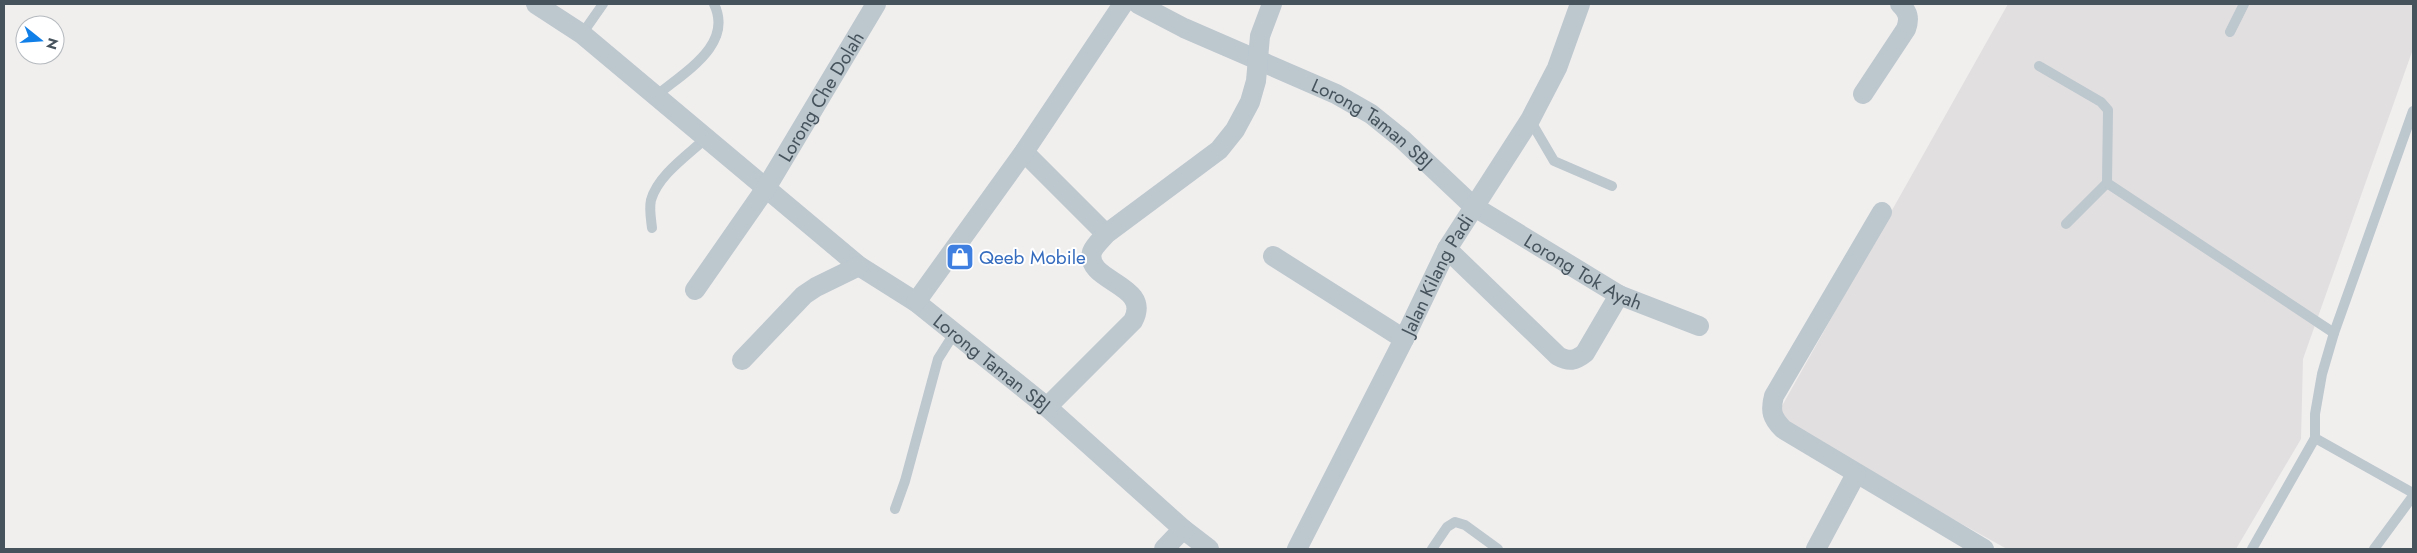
<svg xmlns="http://www.w3.org/2000/svg" width="2417" height="553" viewBox="0 0 2417 553" font-family="Jost,sans-serif">
<rect width="100%" height="100%" fill="#f1eeee"/>
<!-- education -->
<polygon fill="#e2dfe0" points="2008,4 2413,4 2413,49 2303,359 2301,439 2236,549 2007,549 1774,420"/>
<g fill="none" stroke-linecap="round" stroke-linejoin="round">
<!-- service -->
<g stroke="#bcc7ce" stroke-width="10">
<polyline points="2230,32 2244,4"/>
<polyline points="582,34 603,4"/>
<polyline points="2039,66 2101,102 2108,110 2107,183 2066,224"/>
<path d="M656,96C684,72 734,45 714,4"/>
<polyline points="1530,120 1554,161 1612,186"/>
<polyline points="2107,183 2334,333"/>
<path d="M652,228C651,219 649,209 651,200C658,175 688,155 706,138"/>
<polyline points="2315,438 2413,493"/>
<polyline points="895,509 905,481 938,359 955,332"/>
<polyline points="1432,549 1447,527 1455,522 1465,525 1498,549"/>
<polyline points="2252,549 2315,438 2315,414 2322,374 2334,333 2413,111"/>
<polyline points="2374,549 2413,496"/>
</g>
<!-- minor -->
<g stroke="#bcc7ce" stroke-width="20">
<path id="s1" d="M536,4L582,34L859,266L916,302L1047,407L1183,529L1209,549"/>
<path id="s2" d="M1138,4L1184,28L1336,94L1371,114L1402,139L1473,206L1619,295L1699,326"/>
<path d="M1863,94L1906,29C1910,18 1908,12 1900,4"/>
<polyline points="1024,152 1106,234"/>
<path d="M1882,212L1774,396C1770,411 1772,418 1783,429L1984,549"/>
<path d="M1447,249L1558,356C1569,362 1575,361 1585,353L1619,295"/>
<polyline points="1273,256 1404,339"/>
<path id="s3" d="M695,290L766,188L876,4"/>
<polyline points="916,302 1024,152 1123,4"/>
<polyline points="742,360 804,295 816,287 859,266"/>
<path d="M1047,407L1133,321C1153,284 1084,282 1092,252C1094,246 1102,239 1106,234L1219,150L1235,130L1250,102L1256,81L1260,36L1272,4"/>
<polyline points="1164,549 1183,529"/>
<path id="s4" d="M1297,549L1404,339L1447,249L1530,120L1557,68L1580,4"/>
<polyline points="1816,549 1856,474"/>
</g>
</g>
<!-- icons -->
<defs>
<symbol id="shop-square" viewBox="-11 -11 22 22"><rect x="-9" y="-9" width="18" height="18" rx="4" fill="#3f7fe0" stroke="#fff"/><path d="M-5-2.5h2.3a2.7 3.5 0 0 1 5.4 0H5L5.5 6h-11ZM-1.5-2.5h3a1.5 2.3 0 0 0-3 0Z" fill="#fff"/></symbol>
</defs>
<g fill-rule="evenodd">
<use href="#shop-square" x="944" y="241" width="32" height="32"/>
</g>
<g text-anchor="middle" dominant-baseline="central" stroke-width="4" stroke-linejoin="round" paint-order="stroke">
<!-- street labels -->
<g font-size="19" fill="#46535c" stroke="#fff">
<text stroke="none"><textPath href="#s3" startOffset="231">Lorong Che Dolah</textPath></text>
<text stroke="none"><textPath href="#s2" startOffset="264">Lorong Taman SBJ</textPath></text>
<text stroke="none"><textPath href="#s2" startOffset="524">Lorong Tok Ayah</textPath></text>
<text stroke="none"><textPath href="#s4" startOffset="308">Jalan Kilang Padi</textPath></text>
<text stroke="none"><textPath href="#s1" startOffset="581">Lorong Taman SBJ</textPath></text>
</g>
<!-- shop labels -->
<g font-size="19" fill="#366cbe" stroke="#fff" text-anchor="start">
<text x="979" y="257">Qeeb Mobile</text>
</g>
</g>
<!-- border -->
<rect width="2417" height="553" fill="none" stroke="#46535c" stroke-width="10"/>
<!-- north arrow -->
<g transform="translate(40 40) rotate(107)"><circle r="24" fill="#ffffff" stroke="#b5babe"/>
<path d="M0-4L9 19L0 12L-9 19Z" fill="#117fe8"/>
<text y="-8" font-size="14" font-weight="bold" text-anchor="middle" fill="#46535c">N</text>
</g>
</svg>
